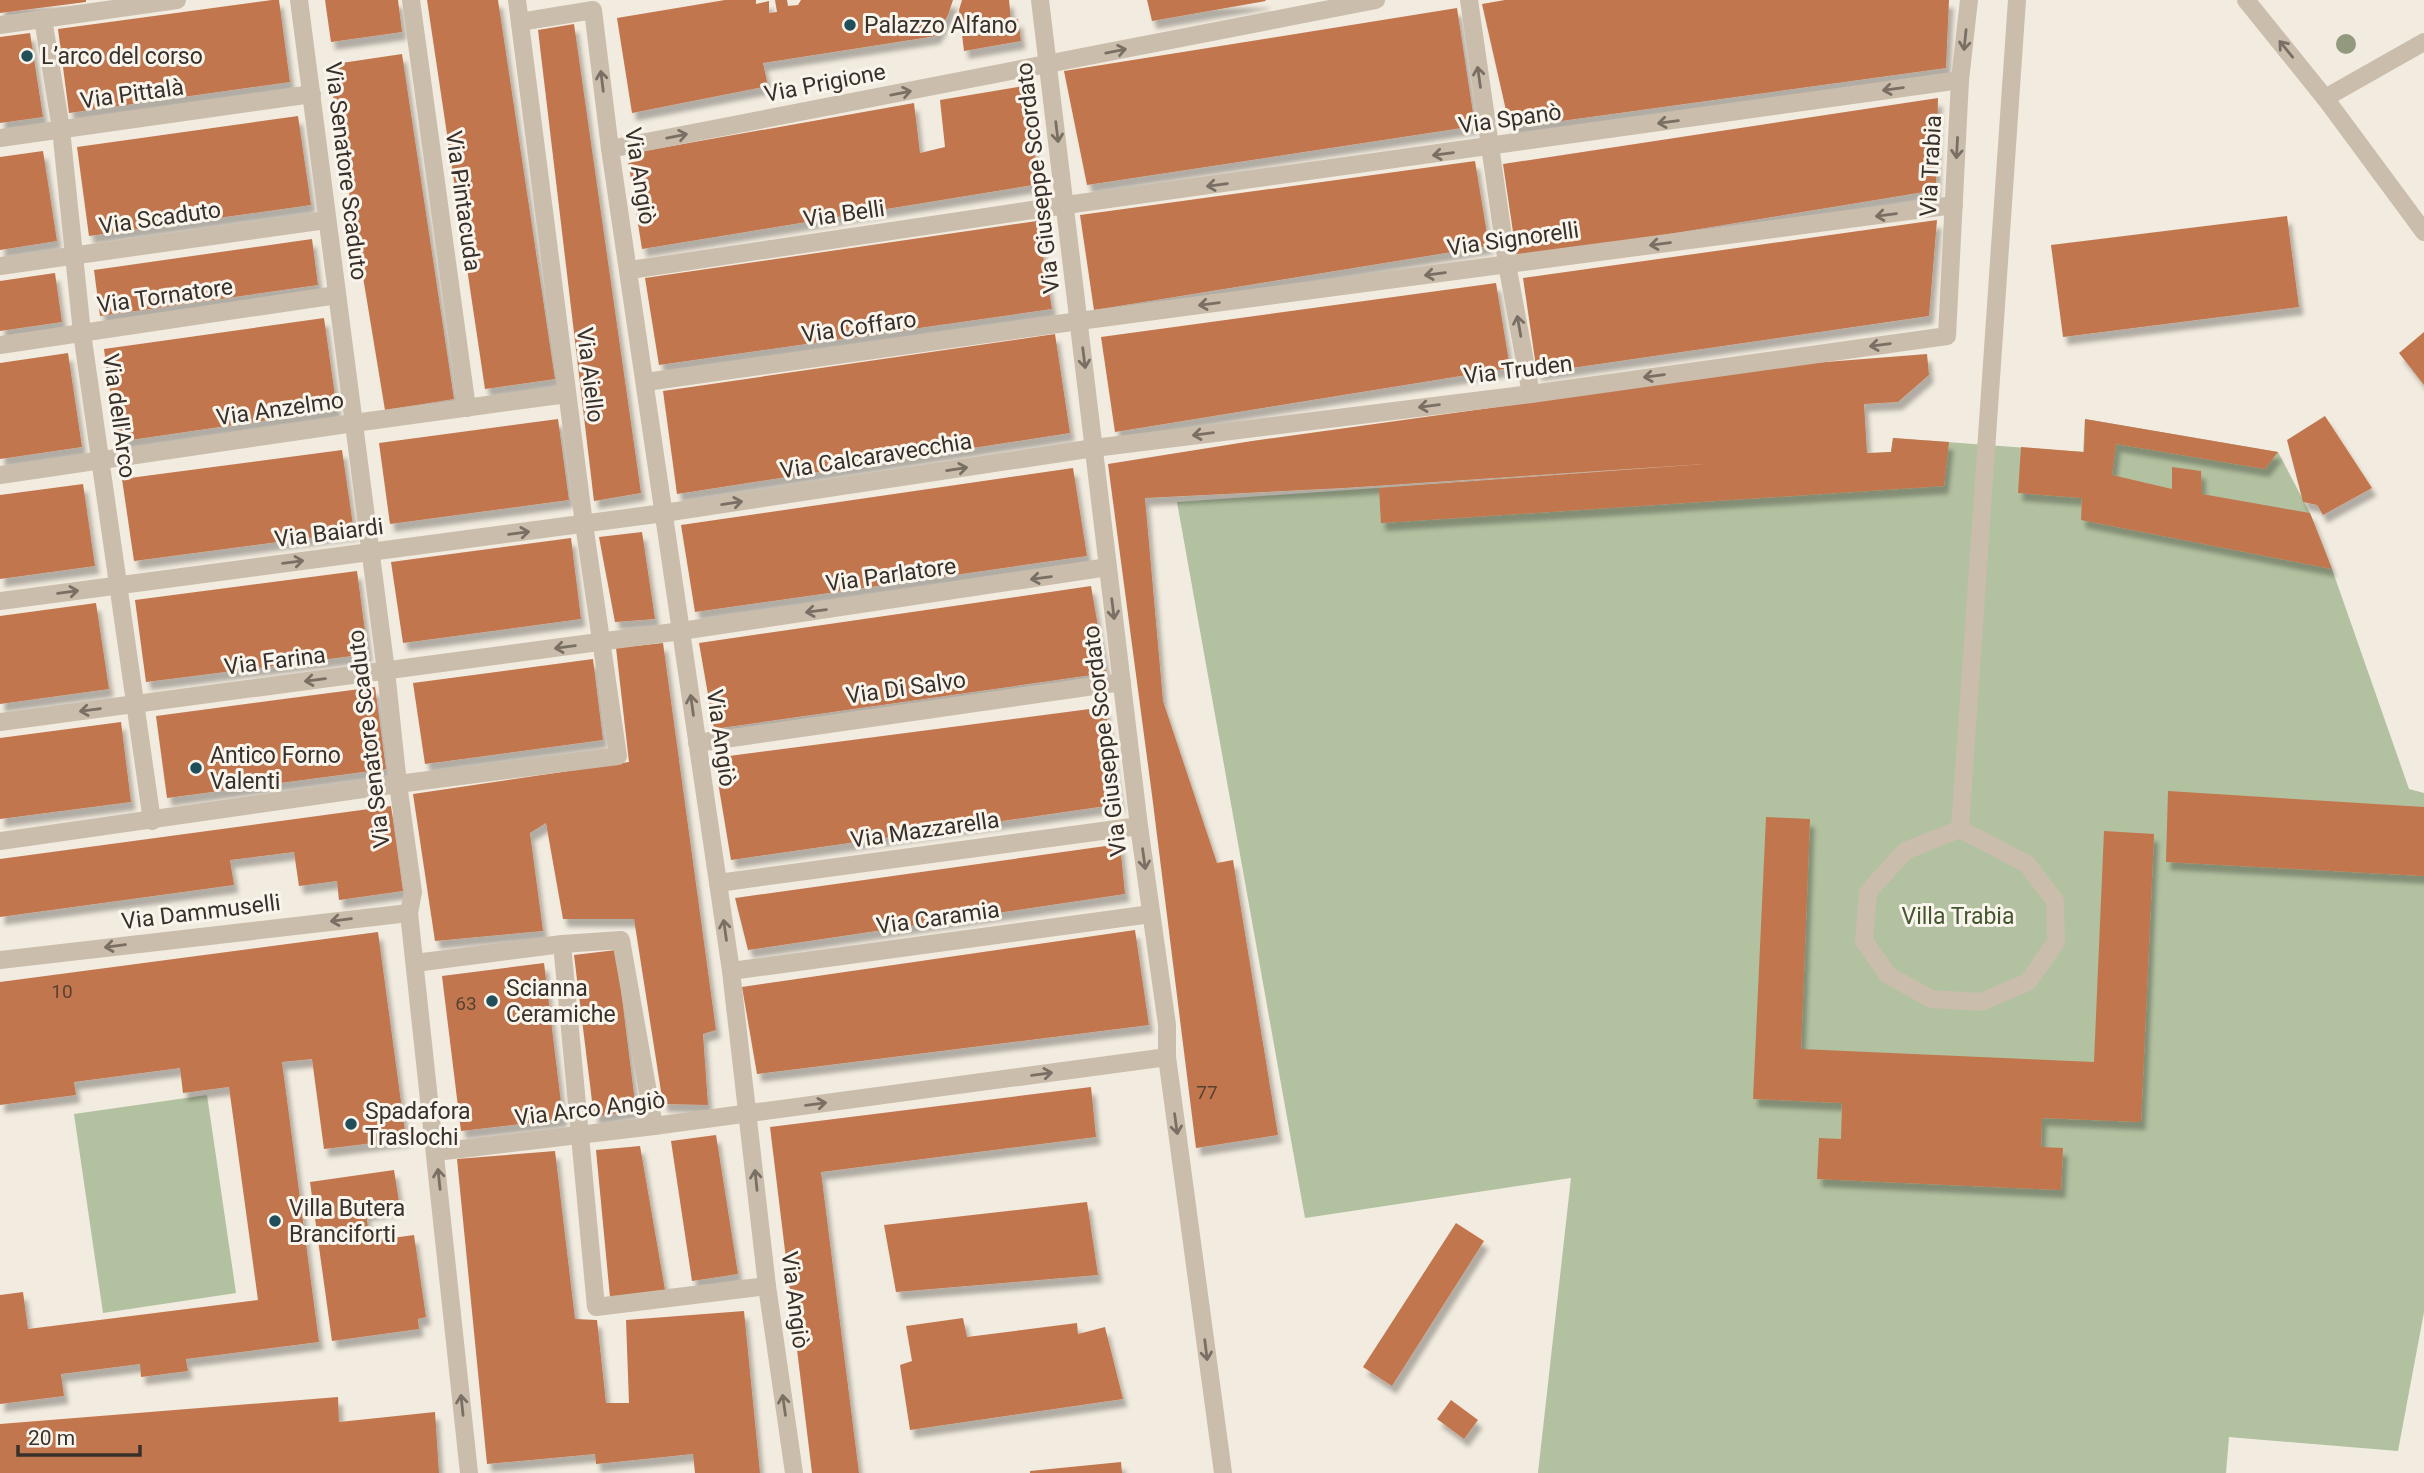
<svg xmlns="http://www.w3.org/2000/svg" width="2424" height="1473" viewBox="0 0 2424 1473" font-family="Roboto,sans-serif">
<defs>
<filter id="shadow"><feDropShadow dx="4.5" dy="8" stdDeviation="2" flood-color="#0004"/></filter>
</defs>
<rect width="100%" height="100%" fill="#f2ebdf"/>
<!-- green -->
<g fill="#b2c1a0">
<polygon points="2085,419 2278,452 2310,513 2332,569 2409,789 2424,793 2424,1312 2398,1451 2229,1437 2226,1473 1538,1473 1571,1178 1305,1218 1177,502 1891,452 1893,438 2083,452"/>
<polygon points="207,1095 236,1293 103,1313 74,1114"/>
</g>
<!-- building -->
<g fill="#c2764e" filter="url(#shadow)">
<polygon points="0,0 86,0 86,2 0,13"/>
<polygon points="272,0 279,0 290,82 69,113 58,29"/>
<polygon points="325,0 398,0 402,32 331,42"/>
<polygon points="427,0 498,0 555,379 485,389"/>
<polygon points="725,0 756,0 756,4 769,1 769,13 777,12 775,0 787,0 788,6 798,5 801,0 953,0 948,15 936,36 763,63 768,86 632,113 617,18"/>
<polygon points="962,0 1009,0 1011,20 1018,19 1021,41 964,51 959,10"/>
<polygon points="1147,0 1265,0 1266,1 1152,21"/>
<polygon points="1505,0 1949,0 1946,68 1510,128 1482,4"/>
<polygon points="1457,8 1475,126 1087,185 1064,71"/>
<polygon points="574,24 641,493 594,501 538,30"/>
<polygon points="30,33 43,117 0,123 0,37"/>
<polygon points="402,54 454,399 385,410 328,65"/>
<polygon points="1024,86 1039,184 642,249 627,154 914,103 920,153 945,147 940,100"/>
<polygon points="1938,98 1936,190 1517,259 1503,164"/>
<polygon points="298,116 311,205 89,236 77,147"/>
<polygon points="43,151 57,241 0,250 0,157"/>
<polygon points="1475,161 1489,246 1094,310 1080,215"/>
<polygon points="2287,216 2299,307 2063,337 2051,245"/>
<polygon points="1937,220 1929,316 1537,373 1523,278"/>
<polygon points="1037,221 1052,309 659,365 645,278"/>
<polygon points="312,239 318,285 100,316 94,270"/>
<polygon points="55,273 62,322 0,331 0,281"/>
<polygon points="1496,283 1510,368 1115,432 1101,337"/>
<polygon points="324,318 337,410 117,442 104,349"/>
<polygon points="2424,332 2424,385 2399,353"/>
<polygon points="1055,334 1070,433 677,494 663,391"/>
<polygon points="68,353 82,447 0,459 0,363"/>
<polygon points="1927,354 1929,375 1898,402 1864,404 1867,453 1891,452 1893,438 1949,442 1944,486 1381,523 1379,488 1704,464 1344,488 1145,498 1163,701 1217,863 1233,860 1278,1135 1196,1148 1152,795 1108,464 1252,441 1813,363"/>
<polygon points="2325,416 2372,488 2323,515 2317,505 2303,502 2287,440"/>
<polygon points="558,419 569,500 390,524 379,443"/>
<polygon points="2085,419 2278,452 2265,469 2116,444 2112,475 2172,489 2172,467 2201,471 2202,494 2310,513 2332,569 2081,520 2082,498 2018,493 2021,447 2084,452"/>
<polygon points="342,450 354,532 134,561 122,479"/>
<polygon points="1073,468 1087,556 695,612 681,525"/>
<polygon points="83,484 95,566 0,579 0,495"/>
<polygon points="642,532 655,619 615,622 599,537"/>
<polygon points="571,538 581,619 403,643 391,562"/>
<polygon points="357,571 368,654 146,682 135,600"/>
<polygon points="1091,586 1106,673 714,729 699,643"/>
<polygon points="96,603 109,689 0,704 0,616"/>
<polygon points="663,643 716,1030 703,1034 708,1105 663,1104 634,919 563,919 546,823 530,833 543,931 435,941 413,794 629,762 616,648"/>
<polygon points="593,659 603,740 425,764 413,683"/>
<polygon points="375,687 386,769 167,798 156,716"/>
<polygon points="1105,707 1120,804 731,860 714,758"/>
<polygon points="121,722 131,802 0,819 0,738"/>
<polygon points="2168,791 2424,807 2424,876 2166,862"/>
<polygon points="391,806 403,891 339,900 337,881 299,886 294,852 230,860 234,885 0,917 0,859"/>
<polygon points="1766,817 1810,819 1801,1049 2094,1062 2104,831 2154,834 2141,1122 2042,1118 2041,1147 2063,1148 2061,1190 1817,1179 1819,1138 1841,1139 1842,1103 1753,1099"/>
<polygon points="1120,844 1125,894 748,950 735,898"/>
<polygon points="1135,930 1149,1025 757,1074 742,987"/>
<polygon points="378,932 406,1139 324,1149 312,1059 282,1062 319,1342 186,1359 188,1371 141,1377 140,1364 61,1374 64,1396 0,1404 0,1295 23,1292 28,1329 258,1300 229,1087 183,1093 180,1068 74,1082 76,1095 0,1105 0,982"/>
<polygon points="616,950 636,1110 594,1117 574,955"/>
<polygon points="544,963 563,1119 461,1131 442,976"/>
<polygon points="1091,1087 1096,1137 821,1172 859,1473 812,1473 770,1127"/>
<polygon points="716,1135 738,1274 692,1281 671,1141"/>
<polygon points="640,1146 665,1290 610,1297 596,1150"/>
<polygon points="555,1151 575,1319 597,1320 606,1403 629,1403 626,1320 744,1311 760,1473 695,1473 693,1454 596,1464 595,1454 487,1464 457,1159"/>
<polygon points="394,1170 400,1208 366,1213 370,1241 414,1235 426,1317 418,1319 419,1329 332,1341 310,1182"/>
<polygon points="1087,1202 1098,1275 896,1292 884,1225"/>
<polygon points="1456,1223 1484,1241 1392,1386 1363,1367"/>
<polygon points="963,1318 967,1337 1077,1323 1078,1334 1105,1327 1123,1399 910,1430 900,1365 912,1361 906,1326"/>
<polygon points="338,1397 339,1422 435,1412 439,1473 0,1473 0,1424"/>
<polygon points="1451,1400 1478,1420 1464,1439 1437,1419"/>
<polygon points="1121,1462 1122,1473 1030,1473 1030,1471"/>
</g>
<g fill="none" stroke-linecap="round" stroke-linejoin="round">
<!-- minor -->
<g stroke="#cabdab" stroke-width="18">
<polyline points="299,0 386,671 398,784 413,892 409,913 469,1473"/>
<polyline points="411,0 467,408"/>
<polyline points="1040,0 1139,826 1167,1025 1167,1057 1223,1473"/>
<polyline points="1469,0 1507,264 1531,394"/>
<polyline points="2246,0 2325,98 2424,232"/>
<polyline points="43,19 61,129 82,333 152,821"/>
<polyline points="520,22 593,10 610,149 731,971 767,1286 794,1473"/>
<polyline points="0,25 177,0"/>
<polyline points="2325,98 2424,42"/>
<polyline points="0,138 312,94"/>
<polyline points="610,149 1376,0"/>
<polyline points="0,266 326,220"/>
<polyline points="630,270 1066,205 1960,80"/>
<polyline points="0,345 337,295"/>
<polyline points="646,382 1079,321 1954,205"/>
<polyline points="0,475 354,423 567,394"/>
<polyline points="0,601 664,513 1094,448 1531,394 1947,336 1960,80 1969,0"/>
<polyline points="0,722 681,631 1108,567"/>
<polyline points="697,743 1122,682"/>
<polyline points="1960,829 2017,0"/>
<polygon points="1960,829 2027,864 2055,901 2056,942 2028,982 1981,1002 1931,999 1888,975 1864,941 1868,892 1905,851"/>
<polyline points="0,841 398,784 618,756 584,524 517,0"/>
<polyline points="718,883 1139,826"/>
<polyline points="562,944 596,1307 767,1286"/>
<polyline points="0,960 409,913"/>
<polyline points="415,963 562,944 621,940 654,1126"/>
<polyline points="731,971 1151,914"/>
<polyline points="436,1152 654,1126 1167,1057"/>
</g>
</g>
<!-- trees -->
<circle fill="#92997e" cx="2346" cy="44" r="10"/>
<!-- one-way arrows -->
<defs><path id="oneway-shaft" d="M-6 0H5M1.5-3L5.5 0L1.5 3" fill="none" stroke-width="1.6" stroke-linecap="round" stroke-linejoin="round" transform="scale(1.75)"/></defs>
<g stroke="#7a6f64">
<use href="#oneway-shaft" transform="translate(1965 40) rotate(96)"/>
<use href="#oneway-shaft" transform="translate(2286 49) rotate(-129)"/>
<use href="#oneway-shaft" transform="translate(1116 51) rotate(-11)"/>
<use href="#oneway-shaft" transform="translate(1479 77) rotate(-98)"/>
<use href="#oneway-shaft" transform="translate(602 81) rotate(-97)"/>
<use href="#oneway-shaft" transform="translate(1893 89) rotate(172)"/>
<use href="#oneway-shaft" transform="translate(901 93) rotate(-11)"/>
<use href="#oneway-shaft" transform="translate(1668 122) rotate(172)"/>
<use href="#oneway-shaft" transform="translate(1057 132) rotate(83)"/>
<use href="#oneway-shaft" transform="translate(677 136) rotate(-11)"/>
<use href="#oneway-shaft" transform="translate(1957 148) rotate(93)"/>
<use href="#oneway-shaft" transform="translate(1443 154) rotate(172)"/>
<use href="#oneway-shaft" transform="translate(1217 185) rotate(172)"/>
<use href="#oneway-shaft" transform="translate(1886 215) rotate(173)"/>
<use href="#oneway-shaft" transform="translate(1660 244) rotate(173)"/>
<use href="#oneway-shaft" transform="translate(1435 274) rotate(172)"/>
<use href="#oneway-shaft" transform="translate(1209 304) rotate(172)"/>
<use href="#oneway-shaft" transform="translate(1519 326) rotate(-100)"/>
<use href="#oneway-shaft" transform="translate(1880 345) rotate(172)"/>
<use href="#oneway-shaft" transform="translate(1084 358) rotate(83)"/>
<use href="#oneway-shaft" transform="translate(1654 376) rotate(172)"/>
<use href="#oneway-shaft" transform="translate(1429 406) rotate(173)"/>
<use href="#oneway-shaft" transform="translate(1203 434) rotate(173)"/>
<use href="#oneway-shaft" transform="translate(957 469) rotate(-9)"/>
<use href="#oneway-shaft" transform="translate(732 503) rotate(-9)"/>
<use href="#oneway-shaft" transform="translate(519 533) rotate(-8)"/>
<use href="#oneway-shaft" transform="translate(293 562) rotate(-7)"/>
<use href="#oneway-shaft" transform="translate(1041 578) rotate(172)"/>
<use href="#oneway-shaft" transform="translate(68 592) rotate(-8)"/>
<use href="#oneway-shaft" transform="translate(1113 609) rotate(83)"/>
<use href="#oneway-shaft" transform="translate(816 611) rotate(172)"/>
<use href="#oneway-shaft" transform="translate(565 647) rotate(172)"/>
<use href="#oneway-shaft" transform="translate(315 680) rotate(173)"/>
<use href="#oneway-shaft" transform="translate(692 705) rotate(-98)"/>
<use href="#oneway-shaft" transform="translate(90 710) rotate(172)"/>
<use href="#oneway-shaft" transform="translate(1144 859) rotate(82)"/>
<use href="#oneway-shaft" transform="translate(341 920) rotate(173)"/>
<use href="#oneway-shaft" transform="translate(725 930) rotate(-98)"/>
<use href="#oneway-shaft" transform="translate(115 946) rotate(173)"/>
<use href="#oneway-shaft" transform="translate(1042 1074) rotate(-8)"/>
<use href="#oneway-shaft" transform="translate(816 1104) rotate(-8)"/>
<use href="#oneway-shaft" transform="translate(1176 1124) rotate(82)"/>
<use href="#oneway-shaft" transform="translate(439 1179) rotate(-96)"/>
<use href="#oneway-shaft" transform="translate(756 1180) rotate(-96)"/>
<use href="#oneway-shaft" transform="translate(1206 1350) rotate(83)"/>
<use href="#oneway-shaft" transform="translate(462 1405) rotate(-96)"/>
<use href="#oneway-shaft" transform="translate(784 1405) rotate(-98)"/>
</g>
<!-- markers -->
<g fill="#214f59" stroke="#faf5ec" stroke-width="2.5">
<circle cx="850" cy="25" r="7"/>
<circle cx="27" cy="56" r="7"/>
<circle cx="196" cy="768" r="7"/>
<circle cx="492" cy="1001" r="7"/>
<circle cx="351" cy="1124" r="7"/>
<circle cx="275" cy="1221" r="7"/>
</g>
<g text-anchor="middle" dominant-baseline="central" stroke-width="6" stroke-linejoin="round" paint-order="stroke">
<!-- number labels -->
<g font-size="19" fill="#5a4233">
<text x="62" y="991">10</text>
<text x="466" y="1003">63</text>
<text x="1207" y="1092">77</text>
</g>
<!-- poi labels -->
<g font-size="23" fill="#38302a" stroke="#faf5ec" text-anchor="start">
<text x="864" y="25">Palazzo Alfano</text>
<text x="41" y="56">L’arco del corso</text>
<text x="210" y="755">Antico Forno<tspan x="210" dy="26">Valenti</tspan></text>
<text x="506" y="988">Scianna<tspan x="506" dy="26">Ceramiche</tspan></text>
<text x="365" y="1111">Spadafora<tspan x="365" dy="26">Traslochi</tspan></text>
<text x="289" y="1208">Villa Butera<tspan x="289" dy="26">Branciforti</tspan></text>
</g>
<!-- street labels -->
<g font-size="23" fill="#38302a" stroke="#faf5ec">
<text transform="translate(825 83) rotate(-11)">Via Prigione</text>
<text transform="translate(132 94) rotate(-8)">Via Pittalà</text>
<text transform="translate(1510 119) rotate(-8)">Via Spanò</text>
<text transform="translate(1931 166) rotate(-87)">Via Trabia</text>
<text transform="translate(346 171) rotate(83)">Via Senatore Scaduto</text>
<text transform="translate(640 176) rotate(81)">Via Angiò</text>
<text transform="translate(1038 178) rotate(-97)">Via Giuseppe Scordato</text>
<text transform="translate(463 201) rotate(82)">Via Pintacuda</text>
<text transform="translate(844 214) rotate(-8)">Via Belli</text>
<text transform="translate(160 218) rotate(-8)">Via Scaduto</text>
<text transform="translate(1513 239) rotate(-8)">Via Signorelli</text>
<text transform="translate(165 296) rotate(-8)">Via Tornatore</text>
<text transform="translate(859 327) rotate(-8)">Via Coffaro</text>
<text transform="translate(1518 370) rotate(-7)">Via Truden</text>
<text transform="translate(590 375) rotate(83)">Via Aiello</text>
<text transform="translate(280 409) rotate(-8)">Via Anzelmo</text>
<text transform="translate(119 416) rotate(82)">Via dell'Arco</text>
<text transform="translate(876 456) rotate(-9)">Via Calcaravecchia</text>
<text transform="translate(329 533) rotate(-7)">Via Baiardi</text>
<text transform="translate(891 575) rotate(-8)">Via Parlatore</text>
<text transform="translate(275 661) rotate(-7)">Via Farina</text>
<text transform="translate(906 688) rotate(-8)">Via Di Salvo</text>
<text transform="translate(721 738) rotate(82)">Via Angiò</text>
<text transform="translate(369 739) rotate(-97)">Via Senatore Scaduto</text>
<text transform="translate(1105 741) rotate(-97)">Via Giuseppe Scordato</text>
<text transform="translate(925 830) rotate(-8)">Via Mazzarella</text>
<text transform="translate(201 912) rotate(-7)">Via Dammuselli</text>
<text transform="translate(938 918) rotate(-8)">Via Caramia</text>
<text transform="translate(590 1109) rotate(-7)">Via Arco Angiò</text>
<text transform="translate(795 1300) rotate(83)">Via Angiò</text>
</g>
<!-- park labels -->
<g font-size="23" fill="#44562f" stroke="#faf5ec">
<text x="1958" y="916">Villa Trabia</text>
</g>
</g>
<!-- scale -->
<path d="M18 1445v10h122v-10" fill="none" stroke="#38302a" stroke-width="3.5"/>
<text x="28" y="1445" font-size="21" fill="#38302a" stroke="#faf5ec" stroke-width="5" paint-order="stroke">20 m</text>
</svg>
